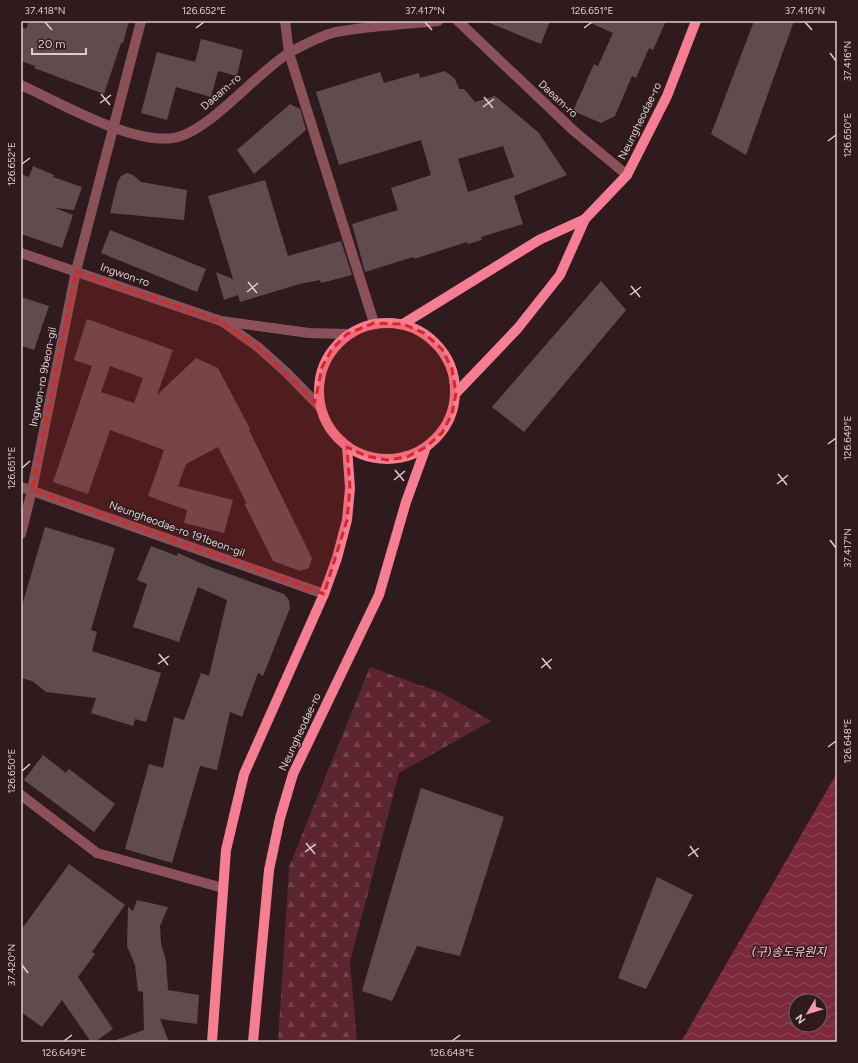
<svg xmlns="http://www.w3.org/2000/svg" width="858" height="1063" viewBox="0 0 858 1063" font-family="Figtree,'Noto Sans KR',sans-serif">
<defs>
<pattern id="forest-firs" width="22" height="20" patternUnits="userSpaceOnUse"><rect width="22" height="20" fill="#5c252f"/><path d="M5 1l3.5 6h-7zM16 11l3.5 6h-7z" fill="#73434c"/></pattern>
<pattern id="water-waves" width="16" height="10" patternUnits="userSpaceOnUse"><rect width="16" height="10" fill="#7c2a3b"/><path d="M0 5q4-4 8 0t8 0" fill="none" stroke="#8e4856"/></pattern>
</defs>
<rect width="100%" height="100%" fill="#2f1b1d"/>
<!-- forest -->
<polygon fill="url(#forest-firs)" points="370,667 442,693 491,721 399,773 350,962 357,1042 278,1042 289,867"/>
<!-- water -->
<path fill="url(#water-waves)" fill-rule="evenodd" d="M837,773V1042H681ZM796,1001H820V1025H796Z"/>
<!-- building -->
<g fill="#624b4e" fill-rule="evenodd">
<polygon points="29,21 129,21 123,43 121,43 104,94 34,68 35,66 21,61 21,27 26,29"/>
<polygon points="485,21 550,21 541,44"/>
<polygon points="586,21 666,21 653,50 649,48 636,78 632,76 615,116 601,123 573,111 594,64 598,66 613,33"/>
<polygon points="754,21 794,21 746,155 711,134"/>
<polygon points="201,39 243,50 237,76 218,71 211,97 176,87 167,120 141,113 157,52 195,62"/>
<path d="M445,71L455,79L459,89H464L475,102L495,96L538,132L567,175L514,196L523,224L481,237L482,240L468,244L467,242L414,259L413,257L365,272L352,224L398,210L391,188L431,175L421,140L339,165L316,92L380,72L384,83L419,73L420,78ZM503,146L514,177L468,192L458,159Z"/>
<polygon points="290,104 300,109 306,130 254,174 237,150"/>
<polygon points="33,166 54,175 53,177 82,187 74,210 55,208 73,215 62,248 21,234 21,174 29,177"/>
<polygon points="127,173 133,175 141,182 187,190 184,220 110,213 118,181 121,176"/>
<polygon points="265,180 288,256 341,241 352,275 321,283 320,280 300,284 240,302 238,295 224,300 216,272 233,279 208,196"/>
<polygon points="110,230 206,269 197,292 101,253"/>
<polygon points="601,281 626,310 524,432 492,407"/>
<polygon points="21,297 49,306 34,350 21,346"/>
<path d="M87,319L173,350L157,395L196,358L218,368L250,429L249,430L312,558L309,568L300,571L273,561L244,503L247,504L218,447L186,464L178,486L233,500L224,533L184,523L187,510L148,496L164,450L110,430L88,494L53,482L92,366L74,360ZM110,366L143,378L134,403L101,392Z"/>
<polygon points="45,527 115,548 91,630 97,632 92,651 161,673 146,722 135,719 133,726 91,713 96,698 46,692 32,681 21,678 21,609"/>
<polygon points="151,546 177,556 178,553 205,565 284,594 289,600 290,608 263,676 258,673 242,717 230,712 217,770 200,766 172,863 125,849 149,764 163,768 174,717 184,720 201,673 209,676 227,600 198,587 179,642 133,627 147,584 137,580"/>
<polygon points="43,755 66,773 69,769 115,804 94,832 24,780"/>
<polygon points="421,788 504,817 460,956 417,946 392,1001 362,991"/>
<polygon points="69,864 125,905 92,952 95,954 78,977 113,1029 95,1042 91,1042 62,1000 42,1027 21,1012 21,930"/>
<polygon points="657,877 693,895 646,989 618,978"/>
<polygon points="137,900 168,907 160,926 161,943 166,961 168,990 199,995 197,1024 160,1019 169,1042 116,1042 116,1040 144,1030 143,992 138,991 135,965 127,946 128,907 133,911"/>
</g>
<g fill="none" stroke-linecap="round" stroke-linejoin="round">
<!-- minor -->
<g stroke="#8b5159" stroke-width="10">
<polyline points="285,21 289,53 374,323"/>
<polyline points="458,21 574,131 627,175"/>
<path d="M21,85C61,103 130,144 173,138C207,134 257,72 289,53C299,47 325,34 336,32C367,26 406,24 438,21"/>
<polyline points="21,253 221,321 309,333 347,334"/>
<polyline points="223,322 258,347 287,373 320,407"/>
<polyline points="21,487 324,594"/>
<polyline points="21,534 32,490 76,271 141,21"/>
<polyline points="21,795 97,853 223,888"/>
</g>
<!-- major -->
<g stroke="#f67d92" stroke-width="10">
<circle cx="387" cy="391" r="68"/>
<polyline points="403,324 539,240 585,219"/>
<polyline points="456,393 518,328 560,275 585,219 627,175 667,96 696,21"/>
<polyline points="212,1042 226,850 244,774 324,594 337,558 347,520 350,488 347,447"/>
<polyline points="253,1042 269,870 280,818 293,774 379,595 406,502 426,447"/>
</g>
</g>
<!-- marked area -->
<path fill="#d62828" fill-opacity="0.2" stroke="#d62828" stroke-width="3" stroke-dasharray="8 5" stroke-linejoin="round" d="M76,271L221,321L258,347L315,402L322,367L332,349L347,334L374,323L403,324L424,333L442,349L452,369L456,393L452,414L442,433L426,447L407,457L387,460L366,456L347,447L350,488L347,520L324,594L32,490Z"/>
<!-- ticks -->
<path fill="none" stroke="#dbcdce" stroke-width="1.5" d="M45,22L52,30M425,22L432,30M805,22L812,30M196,28L204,22M584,28L592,22M830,53L836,61M101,94L110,105M484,97L493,108M100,103L111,95M483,107L494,99M828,141L836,135M22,164L30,158M248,282L257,293M631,286L640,297M247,292L258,283M630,295L641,287M828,444L836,438M22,468L30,461M395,470L404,481M778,474L787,485M394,480L405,471M777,484L788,475M830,540L836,548M159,654L168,665M542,658L551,669M158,664L169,656M541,668L552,659M828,747L836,741M22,771L30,764M306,843L315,854M690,846L698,857M305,852L316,844M688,856L699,848M22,965L28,973M64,1041L72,1035M452,1041L460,1035"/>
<g text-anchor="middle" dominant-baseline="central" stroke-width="3" stroke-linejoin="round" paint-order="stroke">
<!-- street labels -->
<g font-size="11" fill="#dbcdce" stroke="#2f1b1d">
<text transform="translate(221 92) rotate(-41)">Daeam-ro</text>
<text transform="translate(558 99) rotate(43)">Daeam-ro</text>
<text transform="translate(640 121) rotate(-64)">Neungheodae-ro</text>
<text transform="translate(125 275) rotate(19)">Ingwon-ro</text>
<text transform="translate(43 377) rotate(-79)">Ingwon-ro 9beon-gil</text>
<text transform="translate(177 529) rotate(20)">Neungheodae-ro 191beon-gil</text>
<text transform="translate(300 732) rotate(-65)">Neungheodae-ro</text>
</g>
<!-- water labels -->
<g font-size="12" font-style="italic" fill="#fcc9cf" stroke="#2f1b1d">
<text x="789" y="952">(구)송도유원지</text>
</g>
</g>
<!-- border -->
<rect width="858" height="1063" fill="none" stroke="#2f1b1d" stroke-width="44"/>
<!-- north arrow -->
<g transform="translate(808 1013) rotate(232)"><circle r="19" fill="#2f1b1d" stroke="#746264"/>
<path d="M0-3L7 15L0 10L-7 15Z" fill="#f49aa6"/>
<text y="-6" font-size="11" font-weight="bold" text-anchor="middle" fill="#dbcdce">N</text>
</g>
<!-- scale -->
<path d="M32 48v6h54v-6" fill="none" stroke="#dbcdce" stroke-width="2"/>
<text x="38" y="48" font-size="12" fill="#dbcdce" stroke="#2f1b1d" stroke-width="3" paint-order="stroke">20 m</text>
<rect x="22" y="22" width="814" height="1019" fill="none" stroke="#dbcdce" stroke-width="1.5"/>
<g font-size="10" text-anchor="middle" fill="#dbcdce">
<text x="45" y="14">37.418°N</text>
<text x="204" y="14">126.652°E</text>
<text x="425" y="14">37.417°N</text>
<text x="592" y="14">126.651°E</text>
<text x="805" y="14">37.416°N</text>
<text transform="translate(847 61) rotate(-90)" y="4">37.416°N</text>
<text transform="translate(847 135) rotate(-90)" y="4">126.650°E</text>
<text transform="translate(11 164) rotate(-90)" y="4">126.652°E</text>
<text transform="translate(847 438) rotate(-90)" y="4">126.649°E</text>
<text transform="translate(11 468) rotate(-90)" y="4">126.651°E</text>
<text transform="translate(847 548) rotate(-90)" y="4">37.417°N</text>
<text transform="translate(847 741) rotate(-90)" y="4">126.648°E</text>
<text transform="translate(11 771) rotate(-90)" y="4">126.650°E</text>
<text transform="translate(11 965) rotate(-90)" y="4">37.420°N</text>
<text x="64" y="1056">126.649°E</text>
<text x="452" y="1056">126.648°E</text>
</g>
</svg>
